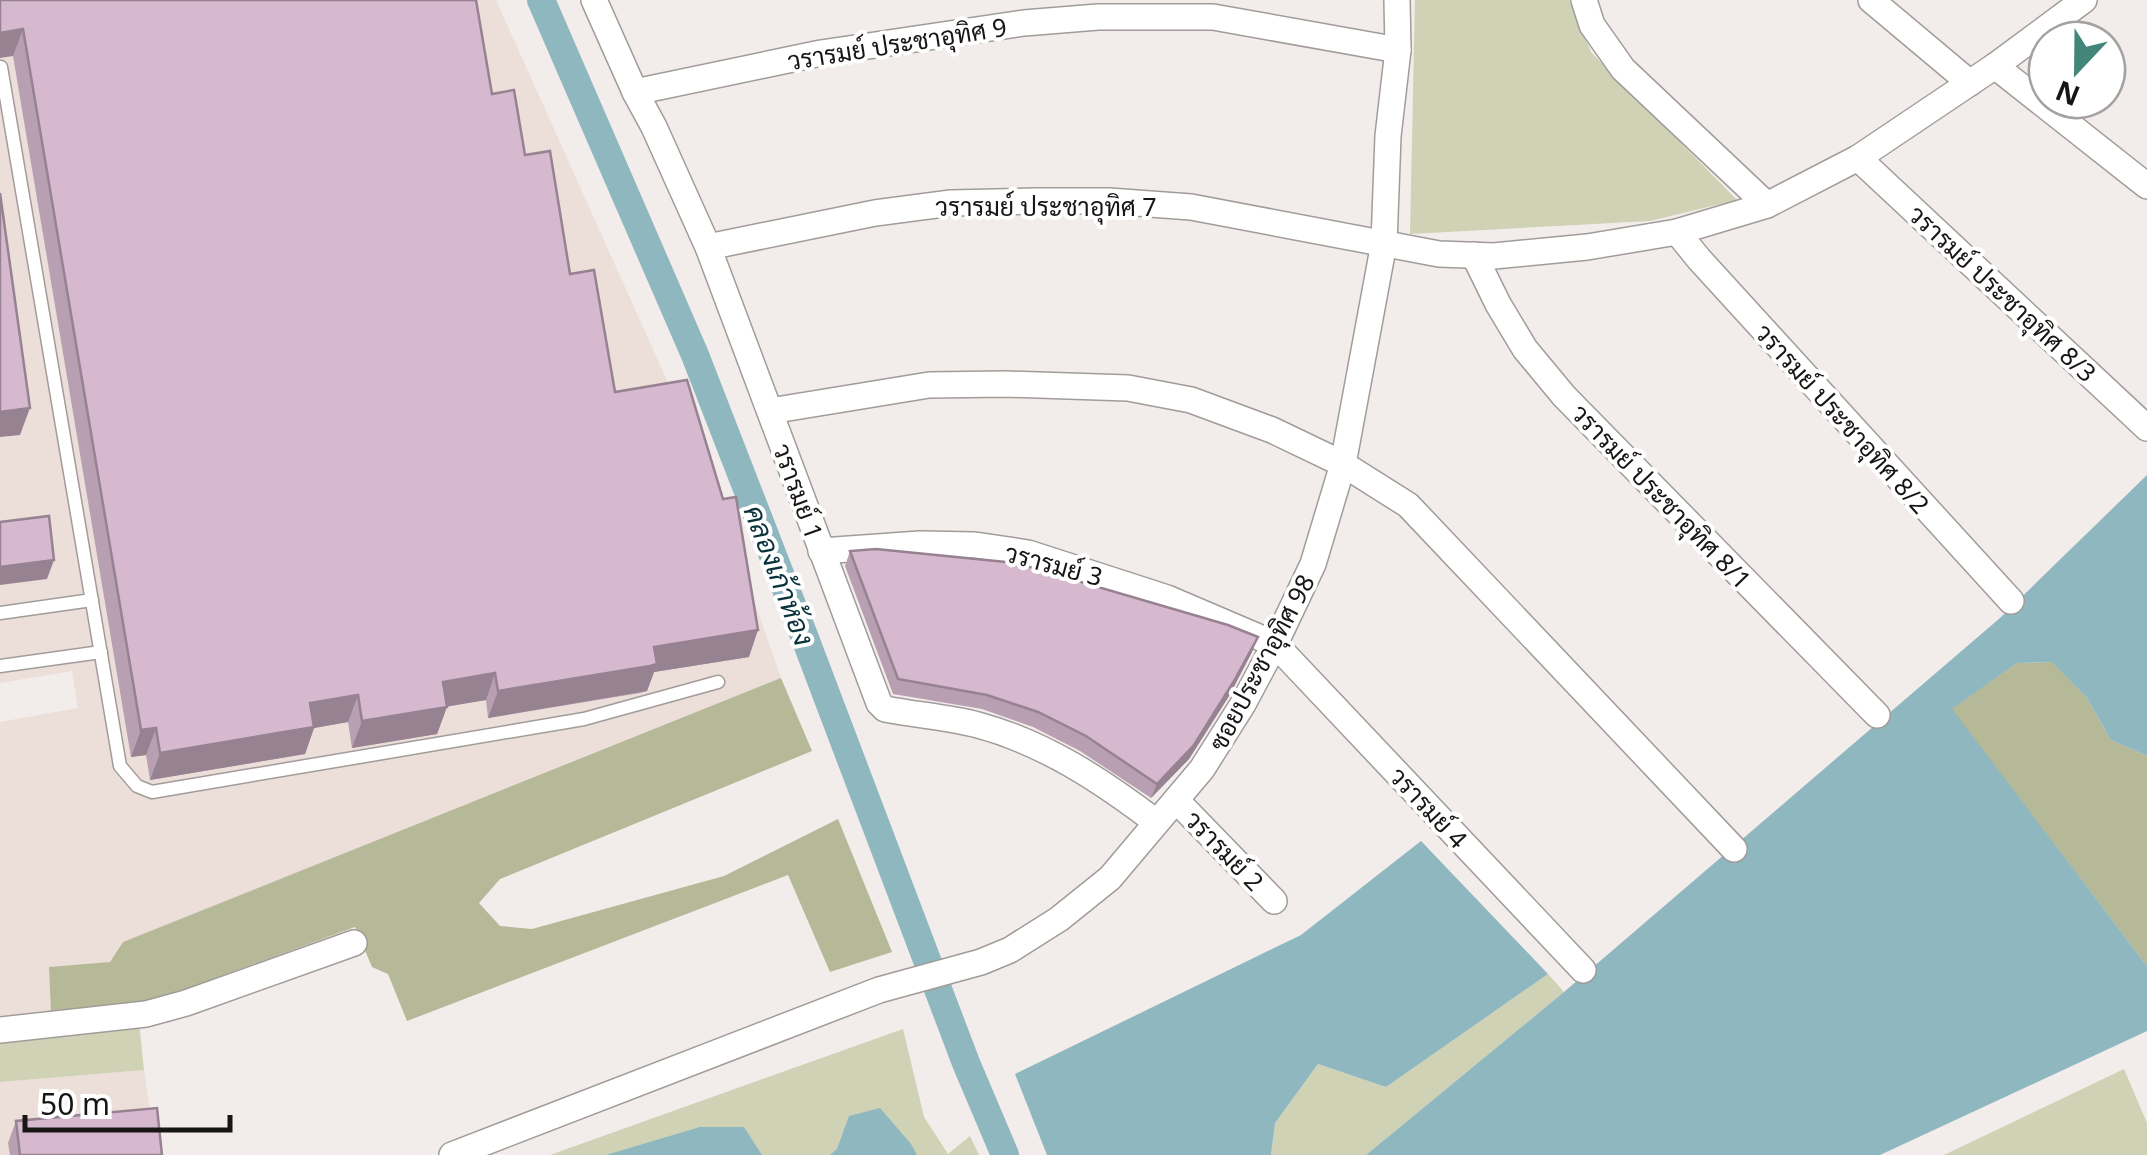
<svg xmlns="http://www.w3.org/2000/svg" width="2147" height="1155" viewBox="0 0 2147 1155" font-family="'Noto Sans',Sarabun,sans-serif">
<rect width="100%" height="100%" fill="#f2ecea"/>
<!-- built -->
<g fill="#ecded8">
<polygon points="0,0 496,0 678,405 733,540 781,678 123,942 110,963 49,967 51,1014 0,1020 0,722 78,708 72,671 0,683"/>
<polygon points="144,1070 156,1155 0,1155 0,1082"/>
</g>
<!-- green -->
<g fill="#cfd2b5">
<polygon points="1415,0 1569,0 1591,52 1737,200 1650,221 1410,234"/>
<polygon points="1548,974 1564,992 1366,1155 1271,1155 1275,1123 1318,1064 1386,1087"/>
<polygon points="139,1022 144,1070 0,1082 0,1038"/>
<polygon points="903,1029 924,1117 948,1154 970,1136 979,1155 550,1155"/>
<polygon points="2124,1069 2147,1123 2147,1155 1944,1155"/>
</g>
<!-- forest -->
<g fill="#b6b998">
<polygon points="2053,662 2087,698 2111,740 2147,756 2147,966 1951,709 2017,663"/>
<polygon points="781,678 812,751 500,879 479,903 500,926 532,929 724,876 838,819 892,952 830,972 788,875 407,1021 388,974 372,967 355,927 148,1003 51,1014 49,967 110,962 123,942"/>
</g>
<!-- water -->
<g fill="#8eb7c0">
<polygon points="2147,475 2147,756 2111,740 2087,698 2052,662 2017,663 1952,709 2147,966 2147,1031 1880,1155 1366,1155 1564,992 2000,618"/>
<polygon points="1421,841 1548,974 1386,1087 1318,1064 1275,1123 1271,1155 1047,1155 1015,1074 1301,935"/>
<polygon points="880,1108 911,1144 917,1155 830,1155 837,1149 849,1116"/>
<polygon points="700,1127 744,1127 762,1155 606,1155"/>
</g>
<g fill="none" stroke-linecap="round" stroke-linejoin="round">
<!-- canal -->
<polyline stroke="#8eb7c0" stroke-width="28" points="541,0 695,355 803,633 966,1063 1005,1155"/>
<defs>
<g id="lane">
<polyline points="1,67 120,766 137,786 152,792 584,719 718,682"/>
<polyline points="0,613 92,600"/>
<polyline points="0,666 101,652"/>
</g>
<g id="street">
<path d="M594,0L635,92L654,127L708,247L879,703L885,709C916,715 947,717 978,725C1045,743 1102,781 1156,822"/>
<polyline points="1584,0 1592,25 1623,69 1767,205"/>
<polyline points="1871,0 1970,83"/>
<polyline points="1995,66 2147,186"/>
<polyline points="635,92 821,53 1024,23 1098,17 1213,17 1398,50"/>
<polyline points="1858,158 2147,428"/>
<polyline points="1677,232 1699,259 2011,601"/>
<polyline points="708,247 875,213 951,203 1034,201 1109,201 1191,207 1439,254 1494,256 1587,247 1677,232 1767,205 1858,158 1995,66 2084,0"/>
<polyline points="1474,255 1498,304 1525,349 1564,396 1877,715"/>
<polyline points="770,411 929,385 1006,384 1128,388 1191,400 1272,430 1343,464 1408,505 1734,849"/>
<polyline points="821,551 920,544 975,545 1028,553 1167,598 1275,644 1583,970"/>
<polyline points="1176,800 1274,901"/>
<polyline points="0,1030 146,1014 186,1003 354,943"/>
<polyline points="452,1155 879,990 981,962 1010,950 1059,919 1110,878 1202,769 1243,704 1275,644 1313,564 1343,464 1384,243 1388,136 1398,50 1397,0"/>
</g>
</defs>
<!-- lane casing -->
<use href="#lane" stroke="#a19c9a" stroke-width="15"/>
<!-- street casing -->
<use href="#street" stroke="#a19c9a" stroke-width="28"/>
<!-- lane -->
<use href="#lane" stroke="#fff" stroke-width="12"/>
<!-- street -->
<use href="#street" stroke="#fff" stroke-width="25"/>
</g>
<!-- wall -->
<g fill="#b99fb2">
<polygon points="0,0 492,94 525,155 615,392 749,657 654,672 647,691 640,693 488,718 486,700 447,706 437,734 352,748 348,722 314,728 305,754 150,780 146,755 131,757 13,56"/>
<polygon points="850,551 1252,652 1229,696 1189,759 1151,798 1080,751 1033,727 982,709 893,694 845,566"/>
<polygon points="16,1121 162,1155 10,1155 8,1143"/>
</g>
<!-- shaded-wall -->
<g fill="#968291">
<polygon points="23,29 13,56 0,58 0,33"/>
<polygon points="30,408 20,435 0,437 0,412"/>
<polygon points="54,560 47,579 0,585 0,567"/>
<polygon points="758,630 749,657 654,672 647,691 488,718 498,691 654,647"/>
<polygon points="1258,637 1252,652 1229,696 1189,759 1151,798 1157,784"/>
<polygon points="495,673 486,700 433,709 443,682"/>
<polygon points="358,695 348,722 314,728 305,754 150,780 160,753 310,703"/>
<polygon points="447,707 437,734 352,748 362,721"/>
<polygon points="156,728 146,755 131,757 141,730"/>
</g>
<!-- building -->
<g fill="#d7b9cf" stroke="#968291" stroke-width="2.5">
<polygon points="0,0 476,0 492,94 514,90 525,155 550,151 570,274 594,270 615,392 687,380 723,499 736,497 758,630 654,647 657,664 650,666 498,691 495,673 443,682 447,707 362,721 358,695 310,703 314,727 160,753 156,728 141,730 23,29 0,33"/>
<polygon points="0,193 30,408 0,412"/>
<polygon points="49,516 54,560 0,567 0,522"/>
<polygon points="876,549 1016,563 1228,625 1258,637 1234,681 1194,745 1157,784 1086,736 1038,712 987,695 898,679 850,551"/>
<polygon points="157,1108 162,1155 20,1155 16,1121"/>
</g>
<g text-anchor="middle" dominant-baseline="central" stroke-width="8" stroke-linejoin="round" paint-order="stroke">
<!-- street labels -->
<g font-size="25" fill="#181615" stroke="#fff">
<text transform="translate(897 43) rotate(-9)">วรารมย์ ประชาอุทิศ 9</text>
<text x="1046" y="206">วรารมย์ ประชาอุทิศ 7</text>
<text transform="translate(2003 293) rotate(43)">วรารมย์ ประชาอุทิศ 8/3</text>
<text transform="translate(1843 418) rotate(48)">วรารมย์ ประชาอุทิศ 8/2</text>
<text transform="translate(799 491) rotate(70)">วรารมย์ 1</text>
<text transform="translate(1662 496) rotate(46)">วรารมย์ ประชาอุทิศ 8/1</text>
<text transform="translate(1054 564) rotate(15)">วรารมย์ 3</text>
<text transform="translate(1261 662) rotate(-62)">ซอยประชาอุทิศ 98</text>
<text transform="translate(1429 807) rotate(47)">วรารมย์ 4</text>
<text transform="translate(1225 850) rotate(46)">วรารมย์ 2</text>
</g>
<!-- water labels -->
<g font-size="28" font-style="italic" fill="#083139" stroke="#fff">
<text transform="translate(780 575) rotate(69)">คลองเก้าห้อง</text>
</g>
</g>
<!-- north arrow -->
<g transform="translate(2077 70) rotate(202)"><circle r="48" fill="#ffffff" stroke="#a3a2a1" stroke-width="2.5"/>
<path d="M0-8L18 38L0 25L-18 38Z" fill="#428579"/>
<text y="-15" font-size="28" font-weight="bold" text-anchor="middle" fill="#181615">N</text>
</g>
<!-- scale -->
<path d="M25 1115v15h205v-15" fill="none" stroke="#181615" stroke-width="5"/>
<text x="40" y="1115" font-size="30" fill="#181615" stroke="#ffffff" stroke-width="8" paint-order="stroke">50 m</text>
</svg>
